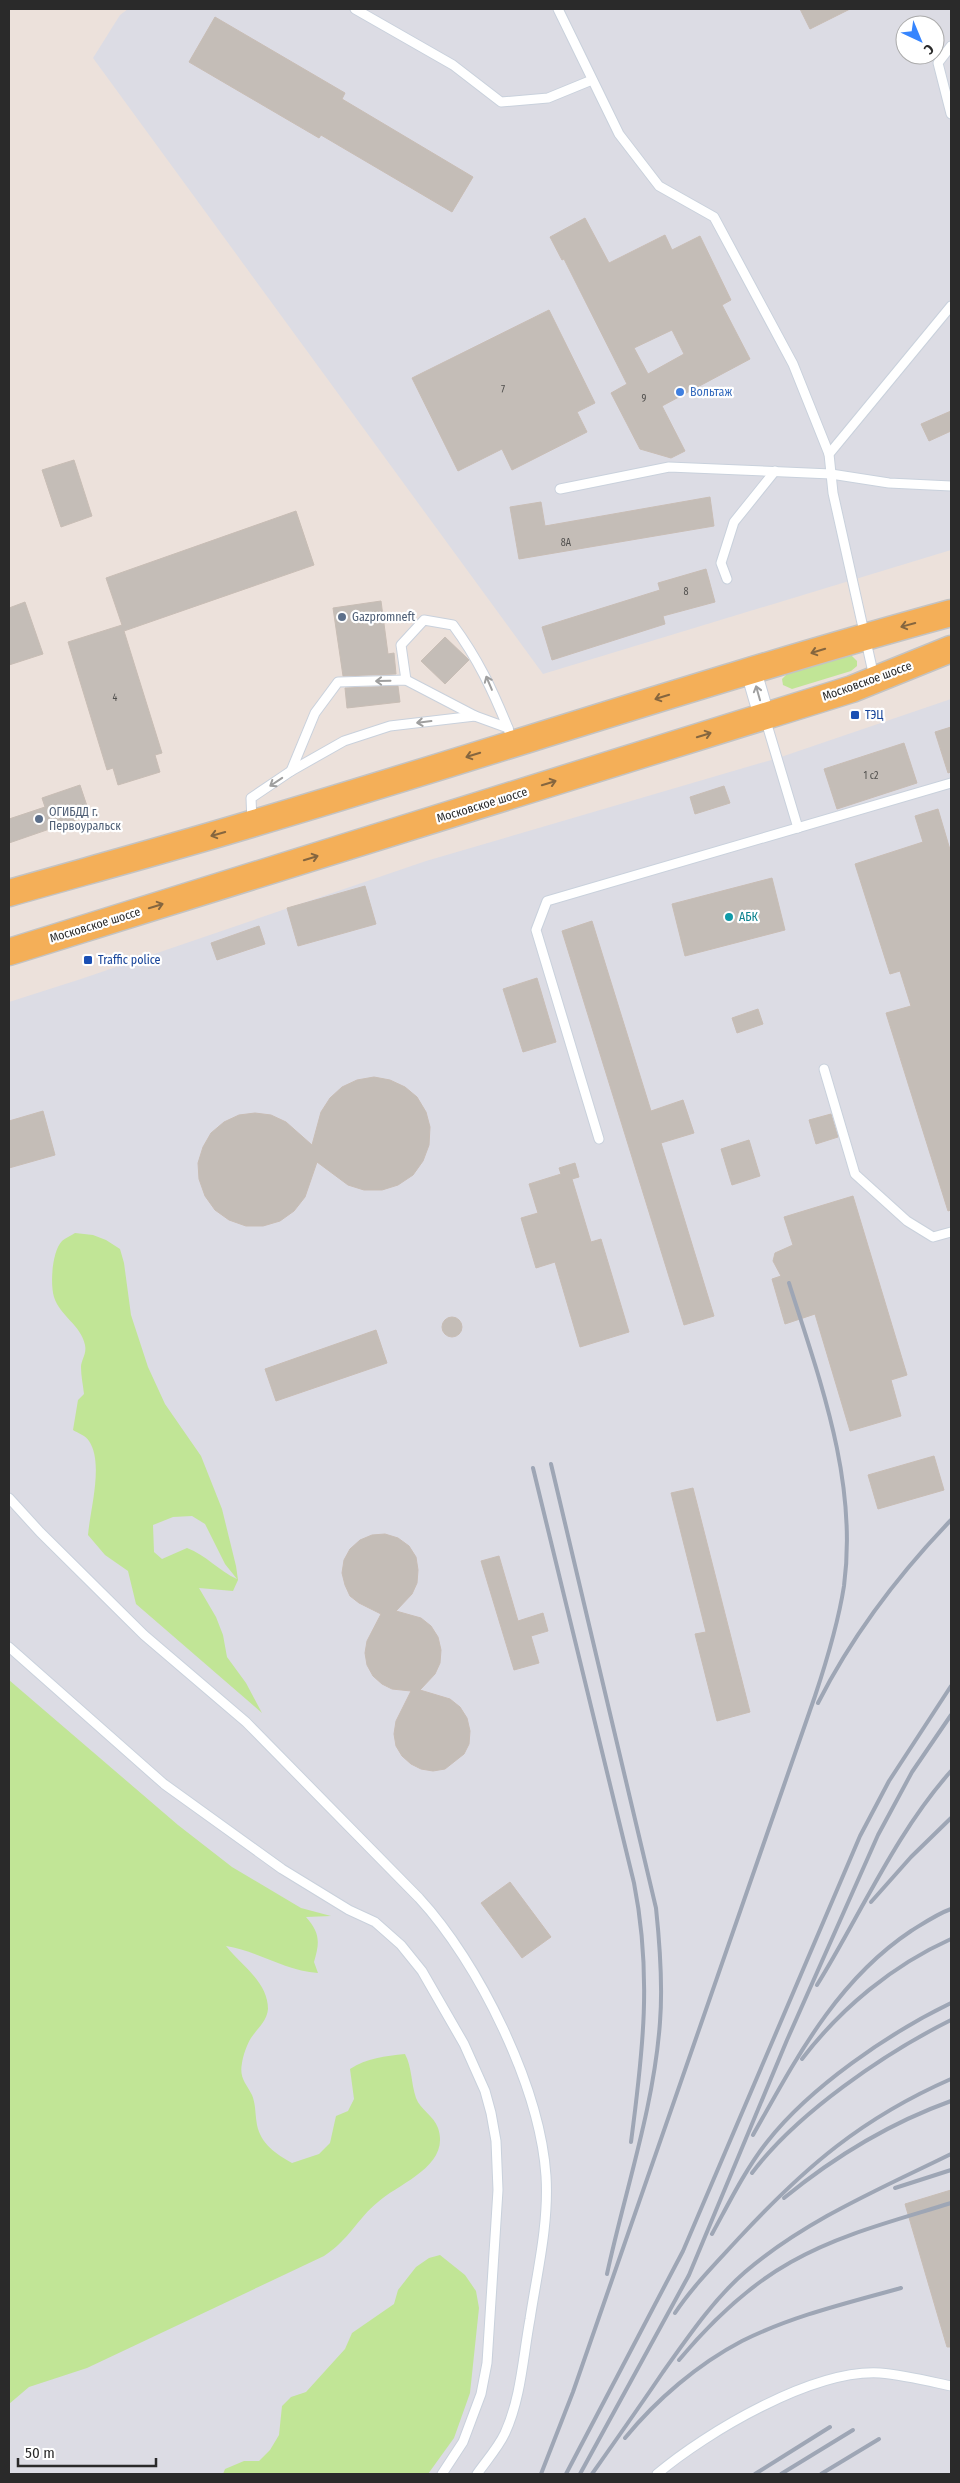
<svg xmlns="http://www.w3.org/2000/svg" width="960" height="2483" viewBox="0 0 960 2483" font-family="'Fira Sans Condensed',sans-serif">
<rect width="100%" height="100%" fill="#ece1db"/>
<!-- industrial -->
<g fill="#dcdce4" fill-rule="evenodd">
<path d="M128,9H951V550L543,674L93,58L120,15ZM905,25H935V55H905Z"/>
<polygon points="951,699 951,2474 9,2474 9,1002 81,979 426,861 778,758"/>
</g>
<!-- green -->
<g fill="#c1e596" fill-rule="evenodd">
<polygon points="847,656 852,656 857,661 857,666 851,671 792,689 783,685 782,679 787,674"/>
<path d="M75,1233L93,1235L106,1240L120,1249L124,1263L131,1315L148,1367L165,1404L201,1456L222,1509L236,1566L238,1580L233,1591L199,1588L216,1617L223,1635L227,1657L246,1683L262,1713L136,1604L128,1571L105,1555L88,1535C90,1510 104,1463 89,1441C86,1436 78,1433 73,1430L78,1400L84,1394C83,1385 81,1376 81,1367C81,1360 87,1354 85,1345C81,1325 60,1316 54,1297C50,1284 52,1251 62,1241C65,1238 71,1236 75,1233ZM192,1516L205,1524L225,1564L237,1579C219,1571 206,1555 187,1548L162,1559L154,1552L153,1525L173,1517Z"/>
<path d="M9,1680L178,1825L232,1867L301,1908L331,1916L306,1917C320,1933 320,1942 314,1962L318,1973C285,1971 258,1951 226,1946C241,1965 268,1982 268,2009C267,2021 257,2029 251,2038C247,2044 243,2056 242,2063C239,2078 246,2083 252,2095C256,2105 255,2114 257,2125C261,2144 276,2154 292,2163L319,2154L330,2143L336,2116L348,2111L354,2099L350,2069C367,2058 385,2056 405,2054C412,2067 411,2083 416,2098C420,2109 434,2116 438,2128C451,2166 399,2183 378,2202C357,2219 350,2239 324,2256L87,2368L29,2387L9,2404Z"/>
<polygon points="440,2255 465,2275 476,2291 479,2308 470,2393 454,2438 428,2474 223,2474 225,2469 244,2461 259,2461 270,2450 279,2435 282,2406 291,2397 306,2392 345,2349 352,2333 394,2304 398,2290 416,2267 429,2258"/>
</g>
<!-- building -->
<g fill="#c4bdb7" stroke="#c8bdb5" fill-rule="evenodd">
<polygon points="800,9 850,9 810,29"/>
<polygon points="215,17 345,93 342,99 473,177 452,212 321,135 319,138 189,62"/>
<path d="M585,218L609,263L665,235L672,250L700,236L731,300L722,305L750,359L662,406L685,451L671,458L640,449L611,393L627,384L564,259L562,260L550,237ZM672,330L684,354L648,374L634,348Z"/>
<polygon points="549,310 595,403 577,412 587,432 512,470 502,449 458,471 412,378"/>
<polygon points="951,411 951,431 929,441 921,424"/>
<polygon points="74,460 92,516 61,527 42,470"/>
<polygon points="710,497 714,526 519,559 510,507 541,502 545,526"/>
<polygon points="296,511 314,565 124,631 162,753 155,755 160,772 118,785 113,768 107,770 68,642 122,625 106,578"/>
<polygon points="706,569 715,602 663,616 665,624 552,660 542,627 660,590 658,583"/>
<polygon points="381,601 388,654 394,653 396,674 343,676 333,608"/>
<polygon points="25,602 43,654 9,665 9,608"/>
<polygon points="445,637 469,660 445,684 421,661"/>
<polygon points="398,686 400,702 347,708 345,688"/>
<polygon points="951,727 951,772 948,773 935,732"/>
<polygon points="904,743 917,783 837,809 824,769"/>
<polygon points="80,785 90,815 9,843 9,819 45,807 42,798"/>
<polygon points="724,786 730,803 695,814 690,797"/>
<polygon points="938,809 951,853 951,1210 948,1211 886,1013 911,1006 900,971 890,974 855,864 923,842 915,816"/>
<polygon points="772,878 785,930 685,956 672,904"/>
<polygon points="365,886 376,924 298,946 287,908"/>
<polygon points="592,921 651,1111 683,1100 694,1133 661,1143 714,1316 684,1325 562,931"/>
<polygon points="259,926 265,944 217,960 211,943"/>
<polygon points="537,978 556,1042 523,1052 503,989"/>
<polygon points="758,1009 763,1024 737,1033 732,1018"/>
<polygon points="374,1077 390,1080 405,1087 417,1097 426,1112 430,1127 429,1145 423,1161 413,1175 398,1185 382,1190 364,1190 348,1185 317,1162 305,1197 294,1211 280,1221 263,1226 246,1226 229,1220 215,1210 205,1196 199,1179 198,1163 203,1147 211,1133 224,1122 239,1115 255,1113 271,1115 286,1122 312,1145 321,1112 330,1098 342,1087 357,1080"/>
<polygon points="43,1111 55,1155 9,1168 9,1121"/>
<polygon points="831,1114 838,1137 816,1144 809,1120"/>
<polygon points="749,1140 760,1176 732,1185 721,1149"/>
<polygon points="575,1163 579,1177 572,1179 591,1242 601,1239 629,1332 580,1347 555,1262 536,1268 521,1218 538,1213 529,1184 561,1174 559,1168"/>
<polygon points="853,1196 907,1375 891,1380 901,1416 850,1431 815,1314 785,1324 772,1279 781,1276 773,1261 775,1253 793,1245 784,1217"/>
<circle cx="452" cy="1327" r="10"/>
<polygon points="376,1330 387,1363 276,1401 265,1369"/>
<polygon points="934,1456 944,1490 878,1509 868,1475"/>
<polygon points="693,1488 750,1712 717,1721 695,1634 706,1632 671,1493"/>
<polygon points="385,1534 398,1538 409,1546 416,1557 418,1570 417,1583 412,1594 396,1611 421,1618 431,1626 438,1637 441,1650 440,1663 435,1674 420,1690 450,1699 460,1707 467,1718 470,1731 469,1744 464,1754 445,1769 433,1771 421,1769 411,1764 402,1756 396,1746 394,1734 396,1721 411,1691 392,1689 382,1684 373,1676 367,1665 365,1653 367,1641 381,1614 359,1603 350,1596 345,1585 342,1573 344,1560 350,1549 360,1540 372,1535"/>
<polygon points="499,1556 518,1621 543,1613 548,1631 531,1636 539,1663 514,1670 481,1561"/>
<polygon points="510,1882 551,1937 522,1958 481,1903"/>
<polygon points="951,2190 951,2347 947,2347 905,2204"/>
</g>
<g fill="none" stroke-linecap="round" stroke-linejoin="round">
<defs>
<g id="service">
<polyline points="355,9 453,65 501,102 548,98 592,80"/>
<polyline points="558,9 619,134 659,186 714,217 793,364 829,454"/>
<polyline points="951,46 938,63 951,114"/>
<polyline points="560,489 669,467 831,474 889,483 951,486"/>
<polyline points="727,579 721,563 734,522 775,471"/>
<polyline points="874,677 833,493 829,454 951,306"/>
<path d="M406,680L401,645L424,620L453,625C478,659 492,689 508,728"/>
<polyline points="765,718 798,828"/>
<polyline points="291,771 315,713 338,682 406,680 475,716"/>
<polyline points="252,822 251,798 291,771 344,741 390,726 475,716 508,728 512,742"/>
<polyline points="824,1069 855,1174 907,1221 933,1237 951,1232"/>
<polyline points="599,1139 536,930 547,901 951,783"/>
<path d="M9,1498L40,1532L144,1635L246,1722L419,1898C479,1963 540,2087 546,2176C549,2224 537,2273 530,2319C523,2357 521,2398 505,2433C498,2448 486,2461 477,2474"/>
<polyline points="9,1647 164,1784 282,1869 349,1910 375,1922 401,1945 422,1971 464,2044 485,2091 491,2113 496,2141 498,2190 487,2363 481,2394 463,2442 442,2474"/>
<path d="M657,2474C707,2432 813,2369 880,2373C904,2375 928,2381 951,2386"/>
</g>
<polyline id="tertiary" points="751,671 764,716"/>
<g id="primary">
<path d="M9,893C90,870 171,848 251,824C485,755 716,677 951,613"/>
<polyline points="9,952 852,689 951,649"/>
</g>
</defs>
<!-- service casing -->
<use href="#service" stroke="#c9d1dc" stroke-width="11"/>
<!-- tertiary casing -->
<use href="#tertiary" stroke="#c9d1dc" stroke-width="22"/>
<!-- primary casing -->
<use href="#primary" stroke="#c3c3c3" stroke-width="29"/>
<!-- service -->
<use href="#service" stroke="#fff" stroke-width="9"/>
<!-- tertiary -->
<use href="#tertiary" stroke="#fff" stroke-width="20"/>
<!-- primary -->
<use href="#primary" stroke="#f4af58" stroke-width="26"/>
<!-- rail -->
<g stroke="#9ea6b5" stroke-width="4">
<path d="M551,1464L656,1908C660,1946 663,1984 660,2022C654,2107 625,2191 607,2274"/>
<path d="M533,1468L634,1883C652,1974 643,2052 631,2142"/>
<path d="M818,1703C852,1636 899,1574 951,1520"/>
<polyline points="871,1902 911,1857 951,1818"/>
<path d="M817,1985C861,1914 895,1834 951,1771"/>
<path d="M802,2059C841,2008 893,1965 951,1939"/>
<path d="M753,2135C796,2059 836,1981 911,1931C924,1923 937,1914 951,1909"/>
<path d="M752,2173C797,2113 885,2053 951,2020"/>
<polyline points="895,2188 951,2170"/>
<path d="M784,2198C834,2157 890,2123 951,2101"/>
<path d="M712,2234C729,2203 745,2170 767,2142C810,2087 889,2033 951,2003"/>
<path d="M675,2313C693,2286 717,2262 739,2238C805,2167 862,2118 951,2079"/>
<path d="M679,2360C710,2323 748,2286 791,2262C840,2234 897,2220 951,2203"/>
<path d="M625,2438C656,2400 698,2364 742,2341C792,2316 847,2303 901,2288"/>
<path d="M541,2474L573,2392L815,1696C827,1660 838,1624 844,1586C858,1481 820,1381 789,1283"/>
<polyline points="566,2474 683,2251 860,1836 889,1781 951,1686"/>
<polyline points="580,2474 689,2275 787,2040 878,1835 912,1772 951,1715"/>
<path d="M592,2474C616,2440 640,2406 663,2372C688,2337 713,2300 745,2272C806,2220 880,2189 951,2154"/>
<polyline points="755,2474 830,2427"/>
<polyline points="781,2474 853,2430"/>
<polyline points="821,2474 879,2439"/>
</g>
</g>
<!-- one-way arrows -->
<defs><path id="oneway-shaft" d="M-6 0H5M1.5-3L5.5 0L1.5 3" fill="none" stroke-width="1.6" stroke-linecap="round" stroke-linejoin="round" transform="scale(1.25)"/></defs>
<g stroke="#85663f">
<use href="#oneway-shaft" transform="translate(908 625) rotate(165)"/>
<use href="#oneway-shaft" transform="translate(818 651) rotate(163)"/>
<use href="#oneway-shaft" transform="translate(662 697) rotate(163)"/>
<use href="#oneway-shaft" transform="translate(704 735) rotate(-17)"/>
<use href="#oneway-shaft" transform="translate(473 755) rotate(163)"/>
<use href="#oneway-shaft" transform="translate(549 783) rotate(-17)"/>
<use href="#oneway-shaft" transform="translate(218 834) rotate(164)"/>
<use href="#oneway-shaft" transform="translate(311 858) rotate(-17)"/>
<use href="#oneway-shaft" transform="translate(156 906) rotate(-17)"/>
</g>
<g stroke="#9f9f9f">
<use href="#oneway-shaft" transform="translate(383 681) rotate(179)"/>
<use href="#oneway-shaft" transform="translate(489 683) rotate(-113)"/>
<use href="#oneway-shaft" transform="translate(758 693) rotate(-106)"/>
<use href="#oneway-shaft" transform="translate(424 722) rotate(173)"/>
<use href="#oneway-shaft" transform="translate(276 782) rotate(146)"/>
</g>
<!-- markers -->
<circle fill="#3f7fe0" stroke="#fff" stroke-width="2" cx="680" cy="392" r="5"/>
<g fill="#5c6f8a" stroke="#fff" stroke-width="2">
<circle cx="342" cy="617" r="5"/>
<circle cx="39" cy="819" r="5"/>
</g>
<g fill="#1a4fb4" stroke="#fff" stroke-width="2">
<rect x="850" y="710" width="10" height="10" rx="2.5"/>
<rect x="83" y="955" width="10" height="10" rx="2.5"/>
</g>
<circle fill="#0f9aa8" stroke="#fff" stroke-width="2" cx="729" cy="917" r="5"/>
<g text-anchor="middle" dominant-baseline="central" stroke-width="4.5" stroke-linejoin="round" paint-order="stroke">
<!-- number labels -->
<g font-size="10" fill="#504f4d">
<text x="503" y="390">7</text>
<text x="644" y="399">9</text>
<text x="566" y="543">8А</text>
<text x="686" y="592">8</text>
<text x="115" y="698">4</text>
<text x="871" y="776">1 c2</text>
</g>
<!-- shop labels -->
<g font-size="12" fill="#366cbe" stroke="#fff" text-anchor="start">
<text x="690" y="392">Вольтаж</text>
</g>
<!-- service labels -->
<g font-size="12" fill="#4e5e75" stroke="#fff" text-anchor="start">
<text x="352" y="617">Gazpromneft</text>
<text x="49" y="812">ОГИБДД г.<tspan x="49" dy="14">Первоуральск</tspan></text>
</g>
<!-- street labels -->
<g font-size="12" fill="#2a2a2a" stroke="#fff">
<text transform="translate(867 681) rotate(-20)">Московское шоссе</text>
<text transform="translate(482 805) rotate(-17)">Московское шоссе</text>
<text transform="translate(95 925) rotate(-17)">Московское шоссе</text>
</g>
<!-- transit labels -->
<g font-size="12" fill="#164399" stroke="#fff" text-anchor="start">
<text x="865" y="715">ТЭЦ</text>
<text x="98" y="960">Traffic police</text>
</g>
<!-- culture labels -->
<g font-size="12" fill="#0d838f" stroke="#fff" text-anchor="start">
<text x="739" y="917">АБК</text>
</g>
</g>
<!-- border -->
<rect width="960" height="2483" fill="none" stroke="#2a2a2a" stroke-width="20"/>
<!-- north arrow -->
<g transform="translate(920 40) rotate(136)"><circle r="24" fill="#ffffff" stroke="#aaaaaa"/>
<path d="M0-4L9 19L0 12L-9 19Z" fill="#3685fe"/>
<text y="-8" font-size="14" font-weight="bold" text-anchor="middle" fill="#2a2a2a">С</text>
</g>
<!-- scale -->
<path d="M18 2458v8h138v-8" fill="none" stroke="#2a2a2a" stroke-width="2.5"/>
<text x="25" y="2458" font-size="15" fill="#2a2a2a" stroke="#ffffff" stroke-width="4" paint-order="stroke">50 m</text>
</svg>
